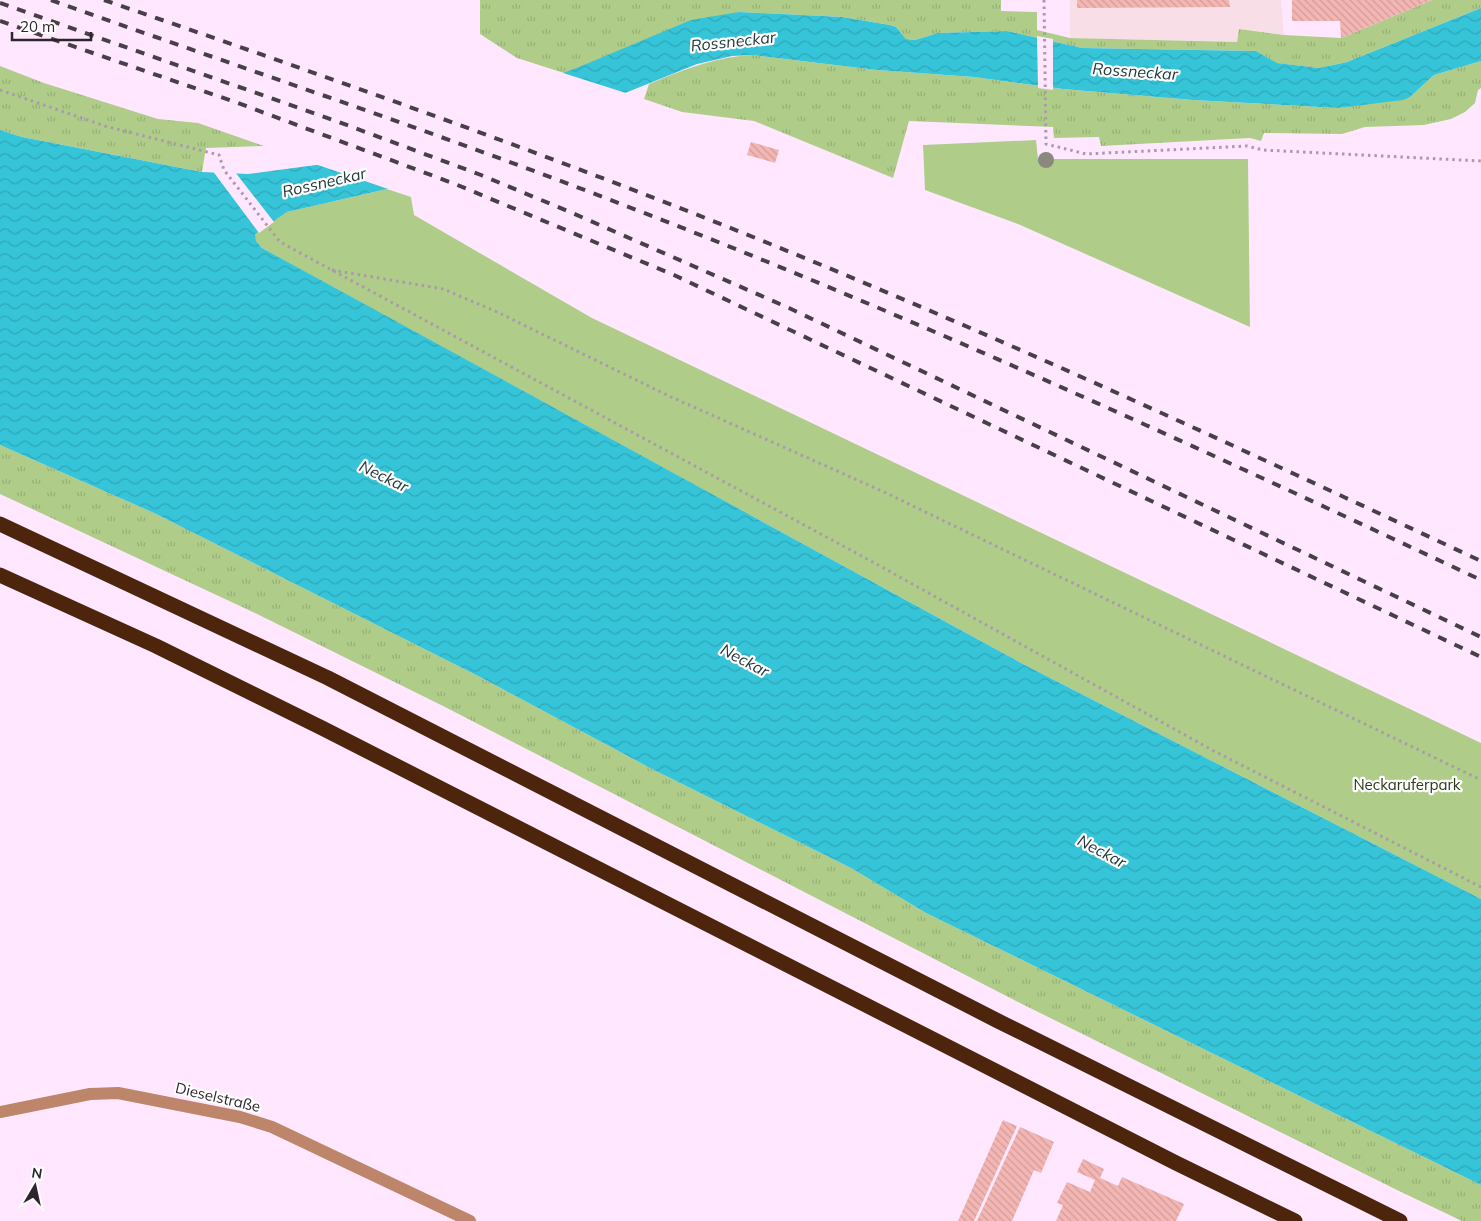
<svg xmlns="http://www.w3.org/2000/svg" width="1481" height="1221" viewBox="0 0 1481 1221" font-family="Mulish,sans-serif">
<defs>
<pattern id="grass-tufts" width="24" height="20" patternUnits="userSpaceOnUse" patternTransform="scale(1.25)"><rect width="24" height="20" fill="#afcd89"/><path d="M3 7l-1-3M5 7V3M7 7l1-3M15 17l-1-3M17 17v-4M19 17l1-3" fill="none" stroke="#97b077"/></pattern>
<pattern id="water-waves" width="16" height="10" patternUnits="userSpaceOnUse" patternTransform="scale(1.25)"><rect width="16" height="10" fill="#35c4d8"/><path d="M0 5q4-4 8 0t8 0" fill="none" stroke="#2fa8ba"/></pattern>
<pattern id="building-back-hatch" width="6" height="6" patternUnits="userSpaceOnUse" patternTransform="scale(1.25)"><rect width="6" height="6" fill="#f3b6b3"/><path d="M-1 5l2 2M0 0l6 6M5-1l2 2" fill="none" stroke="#d19c9a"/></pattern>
</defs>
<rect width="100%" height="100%" fill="#ffe8ff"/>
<!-- commercial -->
<polygon fill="#f8dfe7" points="1070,0 1281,0 1284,35 1239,29 1237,42 1070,38"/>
<!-- grass -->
<g fill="url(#grass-tufts)">
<polygon points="480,0 1001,0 1001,11 1037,12 1037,30 1070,38 1237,42 1239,29 1284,35 1341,38 1432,0 1481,0 1481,8 1347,62 1319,68 1276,63 1256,51 1082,48 1007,31 938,33 915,40 906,39 896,27 890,25 842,17 739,12 564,73 517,58 480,34"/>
<path d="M752,55L877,70L974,77L1063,89L1193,100L1338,108L1410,97L1434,75L1481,61V88L1478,90L1475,103L1465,112L1451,119L1424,125L1365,127L1342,134L1264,133L1261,141L1250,138L1101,146L1099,137L1054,138L1053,127L909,121L893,178L754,121L682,112L644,99L649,84C683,70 715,57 752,55Z"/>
<polygon points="0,66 44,83 158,119 198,123 264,146 206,148 202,172 22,137 0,130"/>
<polygon points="0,445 154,513 480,677 652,769 851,868 926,913 1481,1185 1481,1221 1462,1221 1397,1190 1018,1002 445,707 255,613 0,494"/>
</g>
<!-- park -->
<g fill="#afcd89">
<polygon points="1036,140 1038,159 1248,159 1250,327 1018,224 925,190 923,145"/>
<polygon points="387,189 411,197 414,215 592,318 1481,743 1481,899 1021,663 340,291 262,248 256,241 254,233 287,212"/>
</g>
<!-- water -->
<polygon fill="url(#water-waves)" points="1481,8 1481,61 1434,75 1410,97 1403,100 1338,108 1193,100 1063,89 974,77 877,70 752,55 732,56 697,64 387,189 287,212 255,234 256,241 262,248 1021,663 1481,899 1481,1185 926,913 851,868 652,769 480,677 154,513 0,445 0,130 22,137 202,172 248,174 316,165 579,67 691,20 739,12 842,17 890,25 896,27 906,39 915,40 938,33 1007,31 1082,48 1256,51 1277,63 1319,68 1347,62"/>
<!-- pier -->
<g fill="#ffe8ff">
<polygon points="1037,36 1053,39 1053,90 1038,88"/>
<polygon points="560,72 629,94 391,190 312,163"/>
<polygon points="212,170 235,172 274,222 259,233"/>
</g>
<!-- building -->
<g fill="url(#building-back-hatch)">
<polygon points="1077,0 1229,0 1230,7 1077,8"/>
<polygon points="1292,0 1432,0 1341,38 1340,21 1292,21"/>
<polygon points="751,142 779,150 775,163 747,155"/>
<polygon points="1003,1120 1017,1126 974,1221 958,1221"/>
<polygon points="1020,1127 1054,1142 1041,1173 1034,1170 1012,1221 977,1221"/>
<polygon points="1083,1159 1104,1169 1100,1178 1118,1186 1122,1177 1184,1204 1176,1221 1056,1221 1063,1205 1057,1203 1067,1182 1090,1192 1095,1180 1077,1172"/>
</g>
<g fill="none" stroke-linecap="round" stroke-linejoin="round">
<!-- path -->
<g stroke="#ab9aab" stroke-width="3" stroke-dasharray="2.5 4" stroke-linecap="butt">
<polyline points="1044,0 1046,144 1086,154 1247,146 1263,150 1481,161"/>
<polyline points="0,90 105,126 219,155 224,170 280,242 869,560 1214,751 1481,887"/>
<polyline points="332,270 443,289 495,311 669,396 884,492 1481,780"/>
</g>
<!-- minor -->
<polyline stroke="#bd8569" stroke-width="12" points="0,1112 90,1094 118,1093 240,1117 272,1127 470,1221"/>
<!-- highway -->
<g stroke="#4d240c" stroke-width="15">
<polyline points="0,524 328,678 998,1021 1400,1221"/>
<polyline points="0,575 156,646 322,728 1176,1163 1295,1221"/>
</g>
<!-- rail -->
<g stroke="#483f48" stroke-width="4" stroke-dasharray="9 9" stroke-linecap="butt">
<path d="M51,0C241,68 433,131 621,204C913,316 1198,447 1481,580"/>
<path d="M104,0C363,89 622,180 874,287C1079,373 1280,467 1481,561"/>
<polyline points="0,3 336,121 481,175 570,212 789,308 1481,637"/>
<polyline points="0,21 238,103 455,184 674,275 1481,657"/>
</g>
</g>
<!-- trees -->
<circle fill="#8a887f" cx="1046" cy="160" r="8"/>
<g text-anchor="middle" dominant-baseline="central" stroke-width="4.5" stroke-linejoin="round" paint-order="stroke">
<!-- park labels -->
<g font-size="15" fill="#2b3a16" stroke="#fefefe">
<text x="1407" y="784">Neckaruferpark</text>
</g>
<!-- street labels -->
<g font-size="15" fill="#2d252d" stroke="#fefefe">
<text transform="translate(218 1097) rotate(13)">Dieselstraße</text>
</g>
<!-- water labels -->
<g font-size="16" font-style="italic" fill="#21393c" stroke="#fefefe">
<text transform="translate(733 41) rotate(-6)">Rossneckar</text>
<text transform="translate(1135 71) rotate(4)">Rossneckar</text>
<text transform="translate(324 182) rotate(-13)">Rossneckar</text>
<text transform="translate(384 476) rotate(26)">Neckar</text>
<text transform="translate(745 660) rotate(28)">Neckar</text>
<text transform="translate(1102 851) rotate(28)">Neckar</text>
</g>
</g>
<!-- north arrow -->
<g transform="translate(35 1186) rotate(9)" stroke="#fefefe" stroke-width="4" paint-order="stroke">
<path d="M0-4L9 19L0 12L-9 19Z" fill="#2d252d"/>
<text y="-8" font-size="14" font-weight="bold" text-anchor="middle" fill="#2d252d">N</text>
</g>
<!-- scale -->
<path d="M12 32v8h79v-8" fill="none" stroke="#2d252d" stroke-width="2.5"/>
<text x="20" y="32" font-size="15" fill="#2d252d" stroke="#fefefe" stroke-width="4" paint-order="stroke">20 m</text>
</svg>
